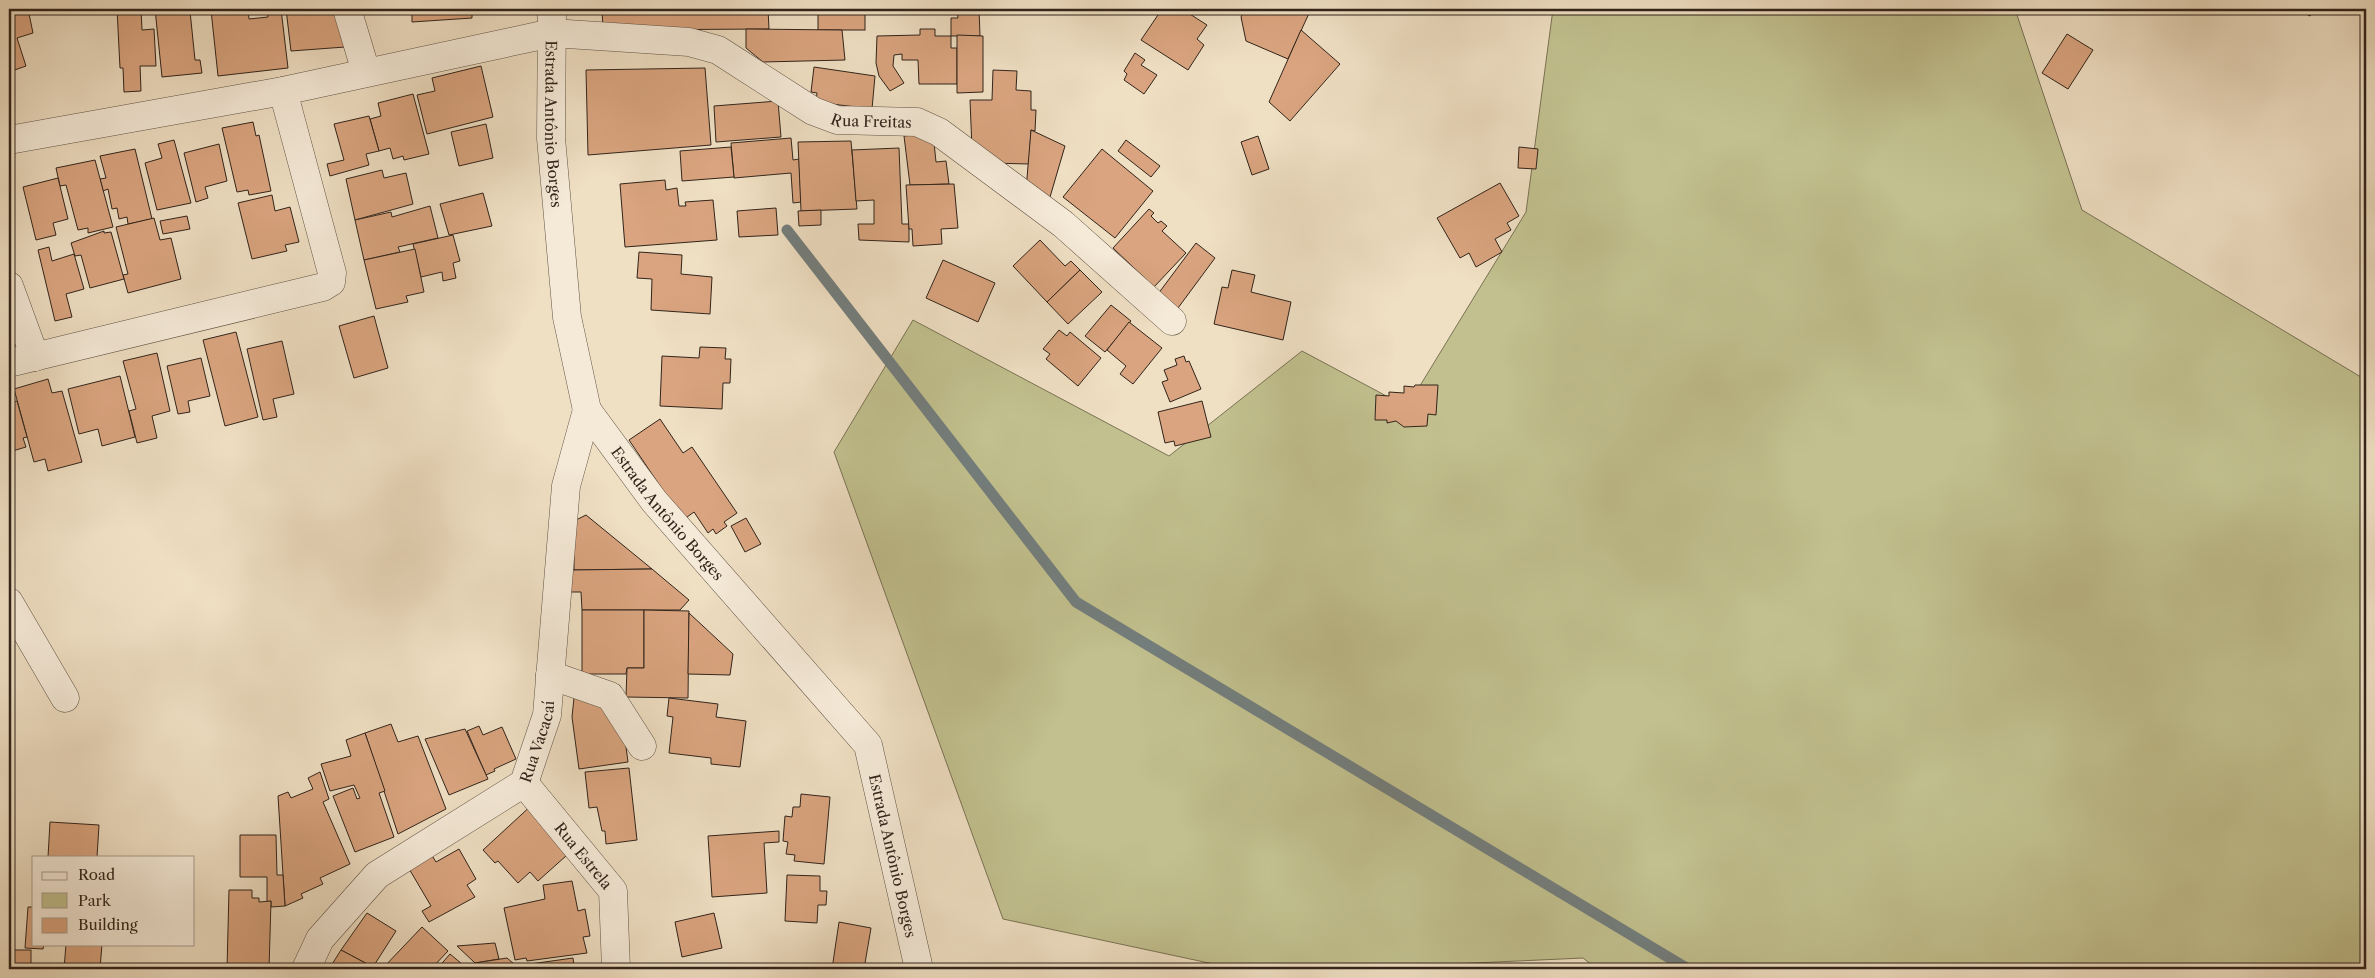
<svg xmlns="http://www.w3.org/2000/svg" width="2375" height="978" viewBox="0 0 2375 978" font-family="'Libre Caslon Text',serif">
<rect width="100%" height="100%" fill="#efdfc3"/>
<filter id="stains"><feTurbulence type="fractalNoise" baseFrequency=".004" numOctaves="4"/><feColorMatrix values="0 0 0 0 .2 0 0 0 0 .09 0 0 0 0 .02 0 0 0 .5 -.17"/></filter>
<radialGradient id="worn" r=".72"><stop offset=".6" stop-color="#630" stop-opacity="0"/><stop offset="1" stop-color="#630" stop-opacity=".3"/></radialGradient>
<!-- green -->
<polygon fill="#c1c08e" stroke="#797254" points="1553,9 2015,9 2082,210 2366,380 2366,969 1597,969 1583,958 1344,969 1237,969 1003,919 834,452 913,320 1169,456 1302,351 1407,407 1526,212"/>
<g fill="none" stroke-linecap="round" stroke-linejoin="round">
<!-- stream -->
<polyline stroke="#737e7d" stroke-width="11" points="787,230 1076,602 1688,969"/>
</g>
<!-- building -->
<g fill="#d9a47f" stroke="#31241b">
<polygon points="14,9 28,9 33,33 17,38 26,66 9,72 9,10"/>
<polygon points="117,9 141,9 142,30 154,29 156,66 140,66 141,91 124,92 123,68 120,68"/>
<polygon points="155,9 190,11 195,60 200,60 202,73 162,77"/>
<polygon points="222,9 248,9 249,19 268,17 268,9 281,9 288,68 218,76 211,10"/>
<polygon points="286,9 340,9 345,47 291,51"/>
<polygon points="412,9 472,9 472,18 412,22"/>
<polygon points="602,9 768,9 769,29 603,30"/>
<rect x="818" y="9" width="47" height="21"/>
<polygon points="957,9 979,9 980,36 951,36 951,18 958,18"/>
<polygon points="1162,9 1182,9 1207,25 1197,39 1204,45 1188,70 1141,40"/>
<polygon points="1245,9 1311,9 1288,59 1246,41 1241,17"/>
<polygon points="2296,9 2314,9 2310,16"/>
<polygon points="746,29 842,30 845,60 763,62 746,48"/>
<polygon points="920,29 935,29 935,36 951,36 951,48 957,48 957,84 919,84 918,60 902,60 902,54 894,55 893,66 904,83 890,91 879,76 876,63 877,36 920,35"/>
<polygon points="1301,30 1340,64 1290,121 1269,102"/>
<polygon points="2067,34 2093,50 2068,89 2042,73"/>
<polygon points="957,35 983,36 983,92 957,93"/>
<polygon points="1135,53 1145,60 1141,65 1157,75 1144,94 1124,80 1127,74 1124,71"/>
<polygon points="481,66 493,117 427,134 417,95 435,91 432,78"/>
<polygon points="814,67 875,76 872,109 816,102 817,93 811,92"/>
<polygon points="705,68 711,145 588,155 586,70"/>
<polygon points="993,70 1017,71 1016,90 1031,91 1031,110 1036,110 1035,131 1031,130 1029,164 988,163 972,149 970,100 992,100"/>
<polygon points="413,94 429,154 404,160 403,156 393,159 390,148 379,151 370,119 381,116 378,103"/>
<polygon points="778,101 781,137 716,142 714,106"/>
<polygon points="369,116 379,151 366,154 369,165 330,176 327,164 344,160 334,124"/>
<polygon points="253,122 256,136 259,135 271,191 249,195 248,190 237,192 222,128"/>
<polygon points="486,124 493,158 459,166 451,132"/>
<polygon points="1031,130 1065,146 1050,197 1026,190"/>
<polygon points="933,133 936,162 946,161 949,184 910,185 904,136"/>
<polygon points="1258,136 1269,169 1252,175 1241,142"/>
<polygon points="791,138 793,160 799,159 801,202 793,203 791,173 734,178 731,143"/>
<polygon points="174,140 191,203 157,210 145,163 162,158 158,144"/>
<polygon points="1126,140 1160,166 1151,177 1118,151"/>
<polygon points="851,141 857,209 801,211 798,142"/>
<polygon points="219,144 227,181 205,187 208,198 196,202 184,153"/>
<polygon points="731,147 734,177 682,181 680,151"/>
<polygon points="1519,147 1538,149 1536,169 1518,168"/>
<polygon points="899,148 902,224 909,224 909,242 859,240 858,224 874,224 874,200 856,201 852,150"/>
<polygon points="135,149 152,219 128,224 127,217 119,219 117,208 112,209 108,189 103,191 100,179 106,178 100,156"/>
<polygon points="1102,149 1153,191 1115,238 1063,197"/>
<polygon points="95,160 113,227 88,233 88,228 78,230 66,185 60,186 56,168"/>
<polygon points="382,170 384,178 406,173 413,204 355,220 346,179"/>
<polygon points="58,178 68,219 53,223 56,235 36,240 23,187"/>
<polygon points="665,180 666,190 677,188 679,206 686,206 685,202 713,200 717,240 625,247 620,184"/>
<polygon points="1500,183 1519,216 1507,223 1511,230 1495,239 1502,252 1476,267 1469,253 1460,258 1437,218"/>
<polygon points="954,184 958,228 941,229 942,244 913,246 912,229 909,229 906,185"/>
<polygon points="483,193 492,226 449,235 440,204"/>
<polygon points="272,195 275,211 290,207 299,242 285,245 287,251 252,259 238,203"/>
<polygon points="430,206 438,238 398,247 400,252 364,260 355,220 391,212 392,217"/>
<polygon points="776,208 778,235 739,237 737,211"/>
<polygon points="1149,209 1154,213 1151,216 1158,223 1161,221 1167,226 1162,231 1186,253 1154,287 1113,248"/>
<polygon points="821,210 821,225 799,226 798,211"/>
<polygon points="187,216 190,229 163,234 160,221"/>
<polygon points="154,218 160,240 171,238 181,279 128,293 123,275 128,274 116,227"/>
<polygon points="104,231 104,233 111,232 124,279 90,288 81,255 75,256 71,243"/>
<polygon points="453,235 460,261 453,263 456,278 443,281 442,272 421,277 413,244"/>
<polygon points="1040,240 1065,266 1071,261 1080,270 1047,302 1013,266"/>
<polygon points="1196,243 1215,258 1178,308 1158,294"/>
<polygon points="49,247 52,261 74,254 84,289 66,294 72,317 55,321 38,250"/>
<polygon points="415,249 424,292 406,296 408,302 376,309 364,260"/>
<polygon points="639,252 682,255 681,274 712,277 710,314 651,310 652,279 637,278"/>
<polygon points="943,260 995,283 978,322 926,298"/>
<polygon points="1080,270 1102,292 1068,324 1047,302"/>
<polygon points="1232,270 1255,275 1251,292 1291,302 1283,340 1214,324 1222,287 1228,288"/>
<polygon points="1111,305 1131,321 1105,352 1085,336"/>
<polygon points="374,316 388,368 354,378 339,326"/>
<polygon points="1129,322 1162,348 1133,384 1120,374 1126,366 1107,350"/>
<polygon points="1059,330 1067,336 1070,332 1101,358 1078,386 1046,359 1050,354 1043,349"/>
<polygon points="236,332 258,417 225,426 203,340"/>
<polygon points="282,341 294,394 273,399 277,417 263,420 247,349"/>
<polygon points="700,347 726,348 725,359 731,359 730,383 723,383 722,409 660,406 662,356 699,358"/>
<polygon points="157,353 170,411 152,416 157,438 137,443 129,411 136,409 123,361"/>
<polygon points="1184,356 1186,362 1189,361 1201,389 1170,402 1162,382 1168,380 1164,370 1177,365 1175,359"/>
<polygon points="201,358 210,396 188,401 190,412 178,414 167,366"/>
<polygon points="120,376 135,437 102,446 98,429 79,434 68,389"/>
<polygon points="48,379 52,393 62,391 82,462 48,471 45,459 34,462 14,389"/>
<polygon points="1415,385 1438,385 1436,415 1428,414 1427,426 1404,427 1396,421 1387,423 1387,420 1375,420 1376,395 1389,396 1389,392 1404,393 1404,386 1414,387"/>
<polygon points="17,401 27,437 23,438 26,447 9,452 9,403"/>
<polygon points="1202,401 1211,437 1175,446 1174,441 1165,443 1158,412"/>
<polygon points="660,419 683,453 692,447 737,513 724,522 727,526 716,534 713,529 708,533 694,512 683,520 629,440"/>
<polygon points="586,515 652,569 574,570 574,521"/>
<polygon points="746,518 761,544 745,552 731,526"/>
<polygon points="652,569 689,600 680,610 582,610 581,592 571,592 571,570"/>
<polygon points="582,610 644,610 644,668 627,668 626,674 582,674"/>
<polygon points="644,610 689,611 688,698 626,697 627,668 644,668"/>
<polygon points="689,613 733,654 730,675 688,674"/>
<polygon points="574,698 606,708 624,732 628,762 579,769 572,717"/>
<polygon points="669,698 718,704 716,717 746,721 740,767 711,764 711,758 669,753 673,717 667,716"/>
<polygon points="391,724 398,742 418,736 446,809 398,834 365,733"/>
<polygon points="479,726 483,735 502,727 516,759 494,769 495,771 486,775 467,731"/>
<polygon points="465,729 488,779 449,795 425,739"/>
<polygon points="365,733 385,791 379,793 394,837 355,852 333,796 353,788 357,799 360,798 354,785 330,791 321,764 351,756 346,740"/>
<polygon points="629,768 637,840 606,844 605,831 602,831 597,807 589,808 585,772"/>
<polygon points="320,772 329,799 323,802 350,864 320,878 323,884 301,894 303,898 285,906 278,796 288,792 291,798 313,789 308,778"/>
<polygon points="801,794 830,797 824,864 794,861 795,855 786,854 788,842 783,841 785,816 792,817 793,807 800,807"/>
<polygon points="534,803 576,847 538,881 530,872 518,883 498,861 495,863 483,850"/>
<polygon points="50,822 99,825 97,857 48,857"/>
<polygon points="779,831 779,842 764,843 767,893 712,897 708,836"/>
<polygon points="240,835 276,835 277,875 283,875 285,906 271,907 271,901 267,902 267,877 240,877"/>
<polygon points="459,849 476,879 467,885 475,897 429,922 422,911 431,906 408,867 431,854 436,862"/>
<polygon points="787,875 820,876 820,891 827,891 826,905 818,905 817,923 785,921"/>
<polygon points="572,881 578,911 585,909 590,936 583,937 587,953 527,961 526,958 515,960 504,908 545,899 543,885"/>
<polygon points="229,890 252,890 252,898 259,898 259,902 271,901 269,969 227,969"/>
<polygon points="28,907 34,907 34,944 44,944 43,949 25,948"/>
<polygon points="367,913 396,931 373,967 341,950"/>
<polygon points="714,913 722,948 682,957 675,922"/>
<polygon points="839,922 871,928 864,969 832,969"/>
<polygon points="422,927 448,951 431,969 383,968"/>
<polygon points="495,943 499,959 475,963 457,946"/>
<polygon points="66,944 102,944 100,969 64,969"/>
<rect x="9" y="950" width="22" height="19"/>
<polygon points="341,950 371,966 369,969 329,969"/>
<polygon points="450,954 468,969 437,969"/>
<polygon points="507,958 520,969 481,969 475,963"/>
<polygon points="573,958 574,966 567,967 568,969 520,969 516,966"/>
</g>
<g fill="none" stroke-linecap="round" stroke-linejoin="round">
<defs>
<g id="minor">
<polyline points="347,9 366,72"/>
<path id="s1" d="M552,9L551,138L567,317L587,410L654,501L868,745L919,969"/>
<path id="s2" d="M9,140L283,91L552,33L689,42L718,50L813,111L837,120L917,122L939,132L1063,224L1172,321"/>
<polyline points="9,286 35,357"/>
<polyline points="9,363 323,287 331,282 332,273 283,91"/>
<polyline points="9,602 65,698"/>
<polyline points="550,675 610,696 642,746"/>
<path id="s3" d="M524,783L613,891L616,969"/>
<path id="s4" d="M306,969L320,939L377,875L524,783L547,715L566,486L587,410"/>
</g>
</defs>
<!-- minor casing -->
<use href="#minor" stroke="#605345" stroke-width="29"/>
<!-- minor -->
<use href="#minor" stroke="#f5ead8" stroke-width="28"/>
</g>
<g text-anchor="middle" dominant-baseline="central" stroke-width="5" stroke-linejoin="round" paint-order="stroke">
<!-- street labels -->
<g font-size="15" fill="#31241b" stroke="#f5ead8">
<text stroke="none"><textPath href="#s2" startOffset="894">Rua Freitas</textPath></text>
<text stroke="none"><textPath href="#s1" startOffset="115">Estrada Antônio Borges</textPath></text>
<text stroke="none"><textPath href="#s1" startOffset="535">Estrada Antônio Borges</textPath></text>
<text stroke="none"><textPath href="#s4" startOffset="336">Rua Vacacaí</textPath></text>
<text stroke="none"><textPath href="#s3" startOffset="94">Rua Estrela</textPath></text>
<text stroke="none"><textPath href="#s1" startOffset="955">Estrada Antônio Borges</textPath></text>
</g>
</g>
<!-- margin -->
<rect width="2375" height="978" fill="none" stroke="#efdfc3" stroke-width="30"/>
<rect x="10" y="10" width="2355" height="958" fill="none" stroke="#31241b" stroke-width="2.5"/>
<rect x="15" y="15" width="2345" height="948" fill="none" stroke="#31241b"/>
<!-- legend -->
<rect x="32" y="856" width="162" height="90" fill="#f5ead8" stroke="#a79b8c"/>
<rect x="42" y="872" width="25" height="8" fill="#f5ead8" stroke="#a79b8c"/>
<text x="78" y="880" font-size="15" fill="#31241b">Road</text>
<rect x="42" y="893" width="25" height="15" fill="#c1c08e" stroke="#a79b8c"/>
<text x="78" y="906" font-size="15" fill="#31241b">Park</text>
<rect x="42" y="918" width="25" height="15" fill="#d9a47f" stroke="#a79b8c"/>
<text x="78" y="930" font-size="15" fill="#31241b">Building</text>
<rect width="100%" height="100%" filter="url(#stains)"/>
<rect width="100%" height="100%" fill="url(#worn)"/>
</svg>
